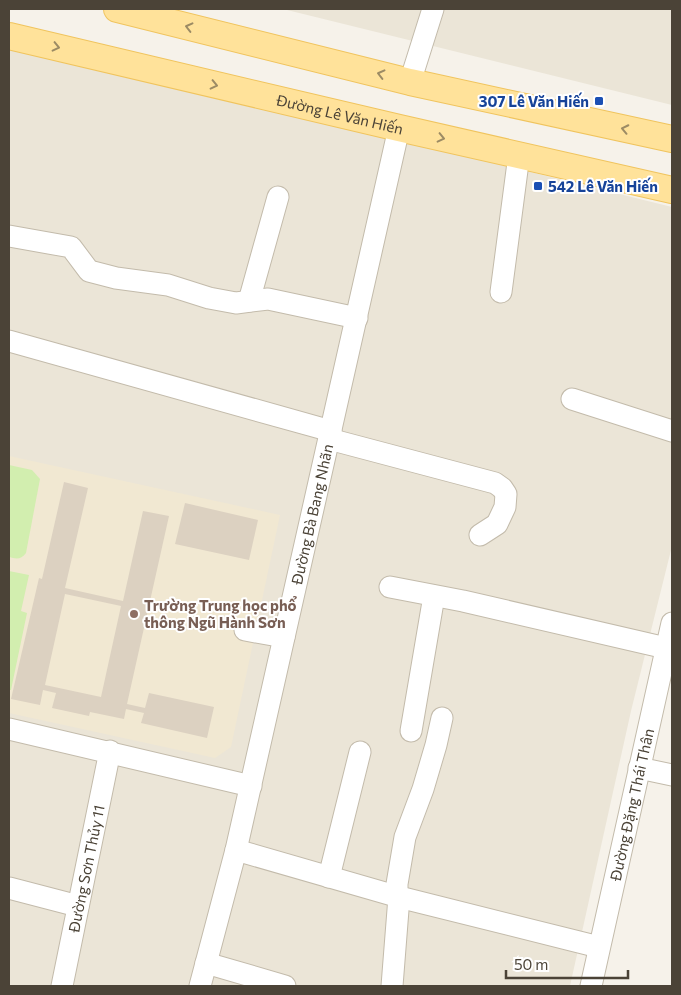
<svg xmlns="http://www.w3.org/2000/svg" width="681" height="995" viewBox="0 0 681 995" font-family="Commissioner,sans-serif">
<rect width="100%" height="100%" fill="#f6f2ea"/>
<!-- residential -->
<g fill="#ebe5d7">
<polygon points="283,9 672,9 672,105"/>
<polygon points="9,43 672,207 672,546 631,711 570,986 9,986"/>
</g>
<!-- education -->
<polygon fill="#f1e8d2" points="9,456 280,515 231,747 215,758 9,713"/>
<!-- green -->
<g fill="#d2eeaf">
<path d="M9,465L32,470L40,479L26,553C21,560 16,559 9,557Z"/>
<polygon points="9,571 29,575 21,611 27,613 11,690 9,690"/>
</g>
<!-- building -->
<g fill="#dcd1c1" fill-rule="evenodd">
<path d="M64,482L88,488L65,588L123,601L143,511L169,516L127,704L145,708L149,693L214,707L207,738L141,723L144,713L126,709L124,719L90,712L89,716L52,708L56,693L43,690L40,705L11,699L39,578L42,579ZM65,594L121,606L101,697L45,685Z"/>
<polygon points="185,503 258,520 249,560 175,544"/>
</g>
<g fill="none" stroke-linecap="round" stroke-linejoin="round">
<defs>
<g id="minor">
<polyline points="410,82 433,9"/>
<polyline points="9,236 71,247 89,271 116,278 168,285 209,298 236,303 268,299 357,318"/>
<polyline points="501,292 519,155"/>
<polyline points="249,301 278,197"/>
<polyline points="9,341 331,431"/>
<polyline points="572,399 672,431"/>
<polyline points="329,439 495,483 502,488 506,494 505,507 497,524 480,535"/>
<polyline points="390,587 463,601 666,648"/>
<polyline points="245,630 284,637"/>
<polyline points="9,729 251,786"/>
<polyline points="411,731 434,596"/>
<polyline points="639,768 672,775"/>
<polyline points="236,850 399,897 599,947"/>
<polyline points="329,877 360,752"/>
<polyline points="9,888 78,906"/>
<polyline points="397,896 397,884 405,837 423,789 436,745 442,718"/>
<polyline points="206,963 285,986"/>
<path id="s1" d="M62,986L110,751"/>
<path id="s2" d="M200,986L236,850L399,128"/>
<polyline points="392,986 399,897"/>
<path id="s3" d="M591,986L672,623"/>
</g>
<g id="major">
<polyline points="117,9 410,82 672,139"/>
<path id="s4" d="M9,36L399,128L672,190"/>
</g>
</defs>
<!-- minor casing -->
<use href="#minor" stroke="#c3bbab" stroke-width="23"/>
<!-- major casing -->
<use href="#major" stroke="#f0c45e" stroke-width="28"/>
<!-- minor -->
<use href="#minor" stroke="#fff" stroke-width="21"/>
<!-- major -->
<use href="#major" stroke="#ffe29a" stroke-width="26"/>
</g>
<!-- one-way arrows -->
<defs><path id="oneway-chevron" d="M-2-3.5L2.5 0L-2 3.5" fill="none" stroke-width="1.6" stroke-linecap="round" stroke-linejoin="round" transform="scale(1.25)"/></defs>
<g stroke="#9c8b64">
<use href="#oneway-chevron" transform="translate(189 27) rotate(-166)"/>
<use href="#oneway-chevron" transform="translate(56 47) rotate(13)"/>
<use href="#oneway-chevron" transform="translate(381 74) rotate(-166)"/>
<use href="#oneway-chevron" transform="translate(214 85) rotate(13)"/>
<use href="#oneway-chevron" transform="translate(625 129) rotate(-168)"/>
<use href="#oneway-chevron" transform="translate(441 138) rotate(13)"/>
</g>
<!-- markers -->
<g fill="#1a4fb4" stroke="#fff" stroke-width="2">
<rect x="594" y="96" width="10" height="10" rx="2.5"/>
<rect x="533" y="181" width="10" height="10" rx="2.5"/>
</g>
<circle fill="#8d6e63" stroke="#fff" stroke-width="2" cx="134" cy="614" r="5"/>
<g text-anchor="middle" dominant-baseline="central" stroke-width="4" stroke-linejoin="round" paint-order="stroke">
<!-- transit labels -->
<g font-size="15" font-weight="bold" fill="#164399" stroke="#fff" text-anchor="end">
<text x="589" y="101">307 Lê Văn Hiến</text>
<text x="548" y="186" text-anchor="start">542 Lê Văn Hiến</text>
</g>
<!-- street labels -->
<g font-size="15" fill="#4b4337" stroke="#fff">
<text stroke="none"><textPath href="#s4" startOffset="340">Đường Lê Văn Hiến</textPath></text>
<text stroke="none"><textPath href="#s2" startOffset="485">Đường Bà Bang Nhãn</textPath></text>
<text stroke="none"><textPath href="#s3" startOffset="186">Đường Đặng Thái Thân</textPath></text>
<text stroke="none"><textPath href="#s1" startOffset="120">Đường Sơn Thủy 11</textPath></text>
</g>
<!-- education labels -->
<g font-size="15" font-weight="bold" fill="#785e54" stroke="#fff" text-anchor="start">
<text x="144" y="605">Trường Trung học phổ<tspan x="144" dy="17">thông Ngũ Hành Sơn</tspan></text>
</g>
</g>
<!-- border -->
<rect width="681" height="995" fill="none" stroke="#4b4337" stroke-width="20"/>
<!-- scale -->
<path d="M506 970v8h122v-8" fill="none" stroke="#4b4337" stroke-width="2.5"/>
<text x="514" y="970" font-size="15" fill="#4b4337" stroke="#ffffff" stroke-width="4" paint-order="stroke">50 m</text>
</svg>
